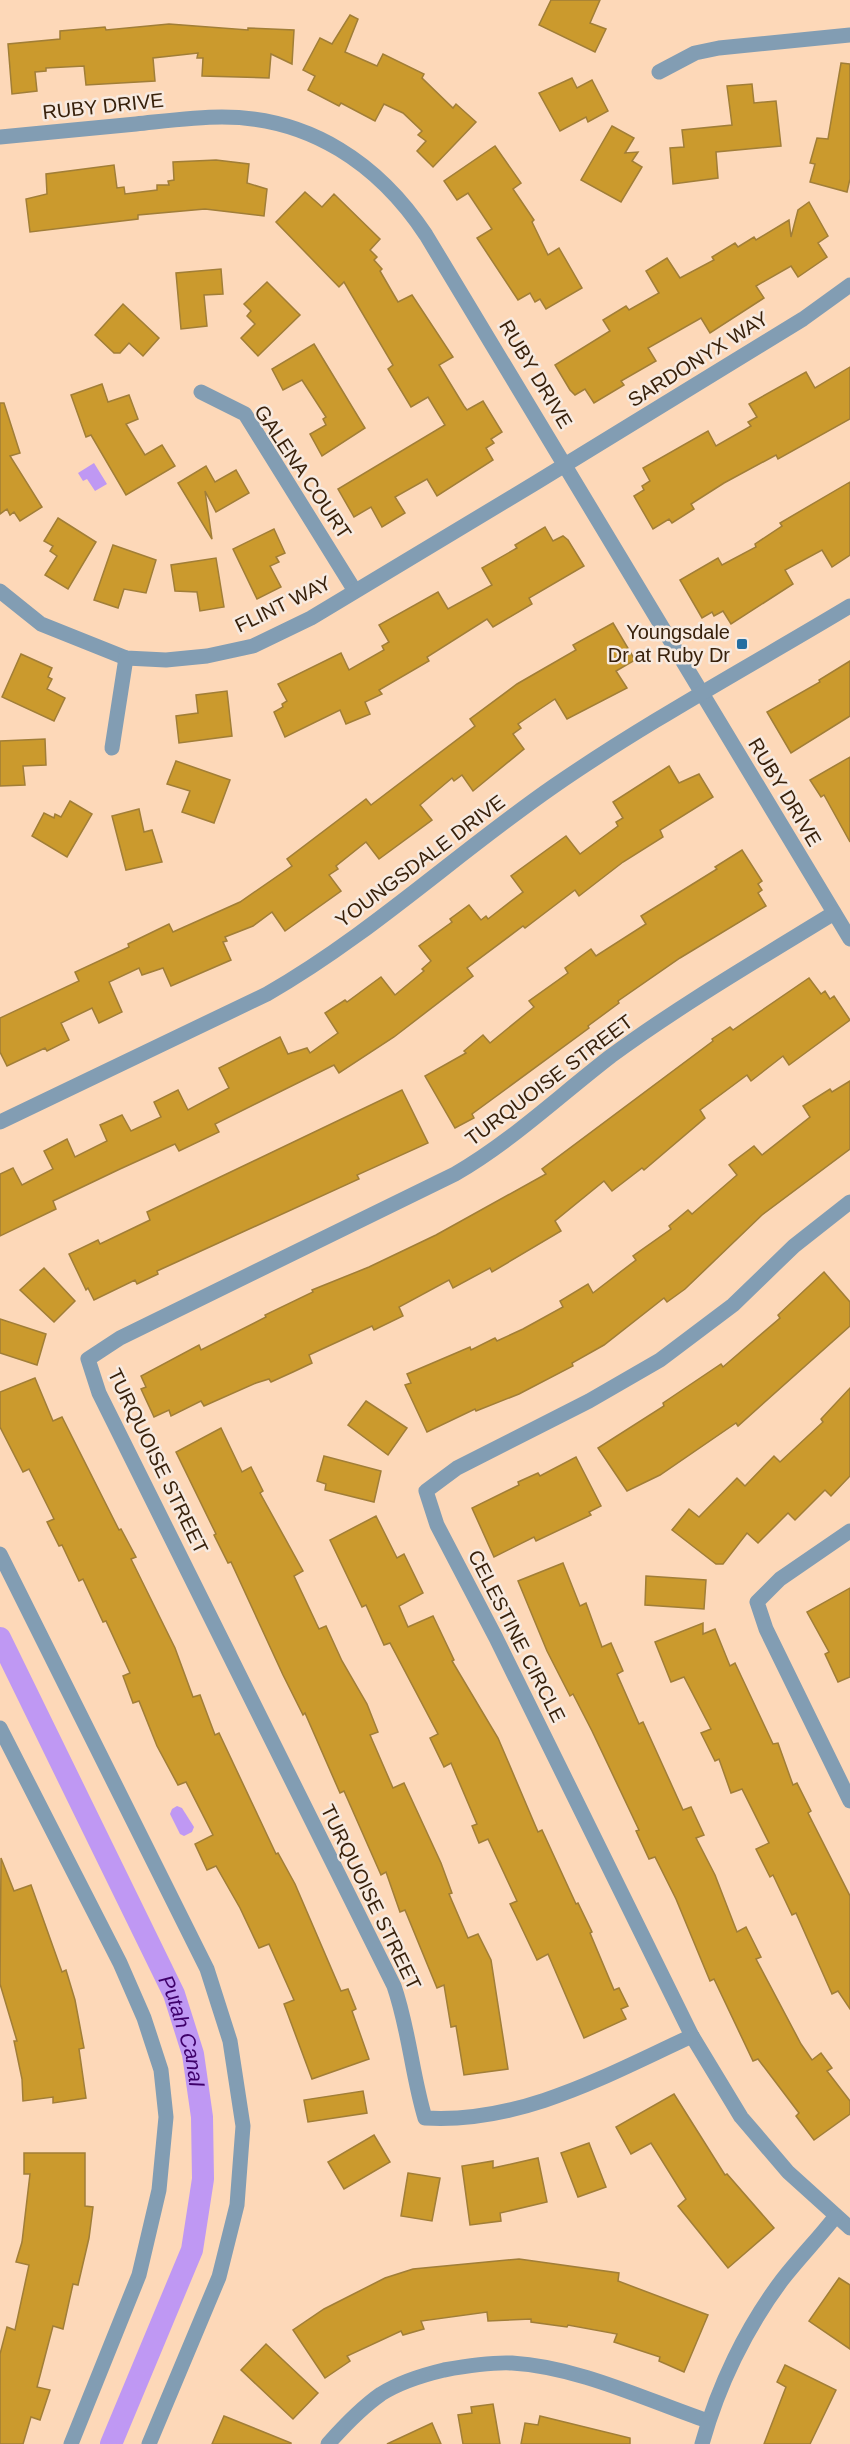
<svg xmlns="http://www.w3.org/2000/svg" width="850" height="2444" viewBox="0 0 850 2444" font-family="Helvetica,sans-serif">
<rect width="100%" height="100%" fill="#fdd8b8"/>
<!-- water -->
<g fill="#bf98f3">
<polygon points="94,463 107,484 95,491 87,479 83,481 78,473"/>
<polygon points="177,1806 182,1808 194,1827 192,1832 184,1836 180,1834 170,1814 172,1809"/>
</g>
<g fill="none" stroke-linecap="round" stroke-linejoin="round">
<!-- canal -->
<path stroke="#bf98f3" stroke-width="22" id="s1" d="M0,1638L174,1994L193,2054L202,2117L203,2179L192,2250L111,2444"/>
</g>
<!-- building -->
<g fill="#cb9a2d" stroke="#a17e37" stroke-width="1.5">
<polygon points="551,0 600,0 590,23 606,29 595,52 539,25"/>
<polygon points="350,15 358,19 345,52 377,66 383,54 424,74 422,78 453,108 456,104 476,122 433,167 417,151 426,141 418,135 422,131 403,113 384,104 375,121 341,103 339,106 308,90 315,76 303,70 320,38 332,44"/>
<polygon points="169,24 248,30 248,28 294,30 292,64 271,54 269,78 202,76 203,58 197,58 198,53 153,58 155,81 86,85 84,66 46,68 46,71 35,72 37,91 12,94 8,44 60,39 60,31 105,27 106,30"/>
<polygon points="841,63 850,64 850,179 847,192 810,182 815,164 810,163 817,138 828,139"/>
<polygon points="572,78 577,88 592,80 608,111 588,122 586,117 560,131 539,93"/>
<polygon points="752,84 754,103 776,101 781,146 716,152 718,178 673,184 670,148 684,147 682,130 732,125 727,86"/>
<polygon points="612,126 634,138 625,153 638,152 632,161 642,167 621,202 581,180"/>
<polygon points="495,146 521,183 513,189 534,220 532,222 548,255 559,248 582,288 546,309 540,299 535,302 530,293 518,300 477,238 492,229 468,193 457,200 444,181"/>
<polygon points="216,160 249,164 247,183 267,189 264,216 205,209 138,215 138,219 30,232 26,199 47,194 46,174 114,165 117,188 124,187 125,194 157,190 157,185 169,185 168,181 174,180 173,162"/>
<polygon points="305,192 322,207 334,194 380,239 370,250 377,257 374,260 382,269 380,271 398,302 412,295 453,357 439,365 464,406 467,410 483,401 502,432 491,439 494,443 486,448 493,460 437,496 427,479 395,497 405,513 382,527 371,507 354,517 338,489 445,425 428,397 411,407 388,369 393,365 344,282 339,287 276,222"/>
<polygon points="809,202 828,236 818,243 827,257 798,277 791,266 756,286 764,298 710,333 701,318 648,348 656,361 621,381 624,385 594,403 585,389 575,395 570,390 555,365 610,331 603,320 626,306 629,310 659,293 646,271 667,258 680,278 714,260 712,257 735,243 738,247 754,237 756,240 789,220 791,237 798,210"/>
<polygon points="221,269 223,294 204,295 207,326 181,329 176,273"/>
<polygon points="267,282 300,315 258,356 241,338 255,324 247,316 251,311 244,304"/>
<polygon points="123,304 159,338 143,356 129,343 120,353 114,353 95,335"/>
<polygon points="314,344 365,428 322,456 310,434 326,425 323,419 326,417 302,380 283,390 272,369"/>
<polygon points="850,367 850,419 778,459 776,455 724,483 691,504 694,509 672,523 669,519 653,529 634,496 644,490 642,486 650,481 643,468 708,431 716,446 751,426 748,422 757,417 749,404 806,372 815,388"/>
<polygon points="102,384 108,402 129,395 138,419 126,424 145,455 162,445 175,466 126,495 91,435 86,437 71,395"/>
<polygon points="0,403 4,403 20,453 10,456 42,507 20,521 14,512 10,515 7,509 0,514"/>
<polygon points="206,466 215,482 236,470 249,493 216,512 205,491 212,539 178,483"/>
<polygon points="850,482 850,555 832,567 822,550 785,570 793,584 731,624 723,611 714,616 712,612 702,618 680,580 718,558 722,565 756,547 755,544 782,526 780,523"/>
<polygon points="58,518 96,542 68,589 45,575 57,556 50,551 53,546 44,541"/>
<polygon points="545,527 553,541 563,536 568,540 584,566 529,598 532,604 493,627 487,619 427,657 429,661 379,690 382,694 365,702 370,714 346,724 340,710 285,737 274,712 283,707 282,704 287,701 278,684 341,653 349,670 384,650 382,646 389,642 379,625 438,592 448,609 492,585 482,568 517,548 515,545"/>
<polygon points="274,529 285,553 276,557 279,562 270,566 281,587 257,599 233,549"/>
<polygon points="113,545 156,560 146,593 124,589 118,608 94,600"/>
<polygon points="216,558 224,607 200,611 197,592 175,591 171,565"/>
<polygon points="613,623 635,660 616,671 627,688 567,719 555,699 537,711 518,724 521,728 513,734 524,749 473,791 462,775 454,781 452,778 420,805 432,820 379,859 366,842 336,866 338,869 329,875 341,891 285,931 272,912 253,926 225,937 227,941 223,942 231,960 171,986 163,968 142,975 139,968 109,982 122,1012 99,1023 92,1008 61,1023 69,1040 47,1051 45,1048 7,1066 0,1052 0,1018 79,981 75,972 129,947 128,944 169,924 173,932 240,902 292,866 287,859 366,799 371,805 475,726 470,719 517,684 576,650 573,645"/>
<polygon points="21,654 52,668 48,677 52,679 47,689 65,698 54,721 2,697"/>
<polygon points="850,661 850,716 791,753 767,712 820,682 819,680"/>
<polygon points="227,691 232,736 179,743 176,716 198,713 196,695"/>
<polygon points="45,739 46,765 23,766 25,785 0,786 0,741"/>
<polygon points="850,757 850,842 824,795 821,797 810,780"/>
<polygon points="176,761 230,780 214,823 182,812 190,791 167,784"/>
<polygon points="669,766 679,783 699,774 713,797 660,830 663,837 623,862 579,896 575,890 525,928 523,926 467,968 473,976 394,1037 339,1073 334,1065 215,1124 219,1132 179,1151 175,1144 120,1169 53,1201 56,1209 0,1236 0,1174 13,1168 22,1185 53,1169 44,1151 67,1139 75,1157 107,1141 100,1125 122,1115 131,1131 161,1117 154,1102 178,1090 188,1110 229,1088 219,1068 280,1037 288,1054 307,1048 310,1053 338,1033 325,1013 345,1000 347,1002 381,977 395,995 424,971 422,969 431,961 419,946 452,922 450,919 469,905 481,920 486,916 488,919 523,892 511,876 566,836 580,854 618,826 616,822 623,818 613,802"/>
<polygon points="70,801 92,814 67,857 32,836 44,813 54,818 55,814 61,817"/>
<polygon points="139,809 144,832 152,830 162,862 126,870 112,816"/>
<polygon points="742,850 762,881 758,884 762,890 758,893 766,906 680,958 618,1001 619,1003 588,1026 589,1028 472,1114 474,1118 455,1128 425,1076 466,1053 464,1051 483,1035 490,1043 534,1007 529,1001 568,973 565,968 591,949 596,956 646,924 641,916 717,869 715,867"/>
<polygon points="809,978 821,994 825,991 830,999 834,996 850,1020 789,1065 783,1056 751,1081 747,1075 700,1110 705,1118 644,1170 642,1168 612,1191 604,1181 555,1221 561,1231 492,1272 490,1268 453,1288 449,1280 399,1307 403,1316 374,1330 372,1326 309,1355 312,1363 293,1372 271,1382 269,1379 256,1383 204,1406 201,1401 171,1416 169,1410 154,1417 141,1389 146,1387 141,1376 199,1345 201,1350 266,1317 265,1315 313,1292 312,1290 369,1267 436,1235 546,1174 542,1169 713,1041 712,1039 730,1027 733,1030"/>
<polygon points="850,1081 850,1149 762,1215 685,1289 667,1302 664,1298 604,1345 572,1363 573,1366 519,1394 476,1411 475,1409 427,1432 405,1385 411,1383 407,1374 470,1347 471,1350 495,1338 497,1341 523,1329 563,1307 560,1301 588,1284 593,1293 636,1260 633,1256 671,1229 669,1226 688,1210 692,1214 737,1175 729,1165 754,1146 762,1155 810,1117 803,1106 830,1089 832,1092"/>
<polygon points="402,1090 428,1143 357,1175 359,1179 157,1271 158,1274 137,1284 135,1280 94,1300 88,1288 86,1290 69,1254 98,1240 100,1244 150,1220 147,1212"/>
<polygon points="44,1268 75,1301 54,1322 20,1290"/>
<polygon points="824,1272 850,1302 850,1326 738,1426 736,1423 660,1475 627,1491 598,1448 664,1406 663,1403 721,1364 723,1367 780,1318 778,1315"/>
<polygon points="0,1319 46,1334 37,1365 0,1353"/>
<polygon points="35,1378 53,1421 62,1417 119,1530 121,1529 136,1557 131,1559 175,1648 193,1697 200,1695 215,1735 219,1733 276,1854 278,1853 295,1884 341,1991 348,1989 356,2009 352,2011 369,2059 312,2079 284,2004 294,2000 269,1944 259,1948 240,1908 216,1866 207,1870 195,1844 213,1835 186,1782 178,1785 157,1746 139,1701 133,1703 123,1676 130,1673 106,1621 103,1622 83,1579 79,1581 62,1545 59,1546 47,1522 54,1519 29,1469 23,1472 0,1427 0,1392"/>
<polygon points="850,1388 850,1476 831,1496 825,1490 795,1520 788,1513 758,1543 747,1533 723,1564 716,1564 672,1530 689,1509 699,1517 737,1478 745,1486 774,1456 780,1462 823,1422 821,1419"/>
<polygon points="366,1401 407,1428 388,1455 348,1425"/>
<polygon points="221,1428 242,1472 251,1467 263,1491 260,1493 303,1571 294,1576 319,1629 326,1626 342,1661 367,1704 378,1732 370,1735 393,1788 404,1783 441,1863 452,1893 449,1894 468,1938 478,1934 491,1960 508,2069 464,2075 456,2026 451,2027 444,1985 437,1988 405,1910 400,1912 386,1872 381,1875 344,1791 340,1793 305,1713 303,1715 283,1675 231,1562 228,1563 214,1535 216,1534 176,1452"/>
<polygon points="324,1456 381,1471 374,1502 325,1490 326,1484 317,1481"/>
<polygon points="576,1457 601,1506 589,1512 591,1515 536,1541 534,1537 494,1557 472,1508 519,1485 518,1482 538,1473 540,1476"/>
<polygon points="376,1516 397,1558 404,1554 423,1593 399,1606 408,1627 433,1616 454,1660 452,1661 498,1738 538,1832 542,1830 576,1904 578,1903 592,1932 590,1933 614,1990 619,1988 628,2006 621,2009 626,2019 584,2038 548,1954 537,1960 516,1916 510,1904 517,1901 488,1839 479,1843 472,1826 477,1824 451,1763 444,1767 430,1738 438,1734 390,1643 384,1645 366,1605 362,1607 330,1540"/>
<polygon points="563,1563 580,1606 586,1603 602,1647 611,1643 623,1671 617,1674 639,1724 643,1722 683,1810 691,1807 704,1835 696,1838 715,1875 737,1932 746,1927 761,1957 756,1959 801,2044 812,2060 821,2053 832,2068 827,2071 850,2101 850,2114 814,2140 796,2116 799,2113 758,2059 753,2061 714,1979 710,1981 676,1899 655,1857 649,1859 636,1831 639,1830 592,1731 573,1694 570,1696 547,1651 518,1581"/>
<polygon points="646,1576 706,1580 704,1609 645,1605"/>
<polygon points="850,1588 850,1677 838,1682 825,1654 829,1652 807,1612"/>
<polygon points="703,1623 703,1634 715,1629 730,1666 735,1663 773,1744 778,1743 793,1785 797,1783 811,1811 808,1813 850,1896 850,2009 838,1991 832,1994 796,1913 792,1915 773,1875 770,1877 756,1849 769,1843 742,1789 731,1793 719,1759 715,1761 701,1733 711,1729 684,1677 671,1682 655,1642"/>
<polygon points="1,1858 14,1891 31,1885 62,1972 66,1970 75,2000 84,2048 79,2049 86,2098 53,2103 53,2097 23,2101 22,2079 14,2041 17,2041 0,1984"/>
<polygon points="363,2091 367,2113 308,2122 304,2100"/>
<polygon points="674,2094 725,2175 727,2174 774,2228 728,2268 678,2206 686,2199 651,2143 631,2154 616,2127"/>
<polygon points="374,2135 390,2162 344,2189 328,2162"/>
<polygon points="589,2143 606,2187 578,2197 561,2153"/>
<polygon points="24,2153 85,2153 85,2206 93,2207 89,2238 78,2285 73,2284 63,2329 53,2326 37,2387 50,2390 40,2420 31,2417 23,2444 0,2444 0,2354 7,2327 15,2330 29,2265 16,2262 22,2242 30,2174 24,2174"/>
<polygon points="538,2158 547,2202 500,2213 501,2221 470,2225 462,2166 493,2161 493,2168"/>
<polygon points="408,2173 440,2178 432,2221 401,2216"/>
<polygon points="519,2259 619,2273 618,2281 708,2315 684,2372 659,2361 660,2357 614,2342 617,2334 568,2325 567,2327 531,2322 531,2319 488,2321 487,2312 421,2321 424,2329 403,2335 401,2331 347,2356 350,2361 325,2378 293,2330 324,2309 385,2278 413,2269"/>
<polygon points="839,2278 850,2285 850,2349 809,2321"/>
<polygon points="266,2344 318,2393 293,2419 241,2370"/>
<polygon points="785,2365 836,2390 810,2444 764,2444 786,2387 777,2382"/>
<polygon points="493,2404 500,2444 463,2444 458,2415 472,2413 471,2407"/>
<polygon points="224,2416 291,2443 291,2444 212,2444"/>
<polygon points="540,2416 630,2438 630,2444 521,2444 525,2423 538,2425"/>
<polygon points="432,2423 441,2444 387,2444"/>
</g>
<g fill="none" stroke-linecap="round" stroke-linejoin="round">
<!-- minor -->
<g stroke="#829db3" stroke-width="15">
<polyline points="659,72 695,53 719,48 850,35"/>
<path d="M0,137C45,133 91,128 136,124C165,121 194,117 222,117C310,117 379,164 426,235L850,939"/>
<polyline points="201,392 245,414 355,591"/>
<polyline points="0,591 41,624 126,658 166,660 207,656 253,646 311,618 537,482 803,319 850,285"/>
<polyline points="112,748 126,658"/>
<path d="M0,1122L267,994C370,935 457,853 554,786C648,721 752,665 850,606"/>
<polyline points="850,1202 794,1246 733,1305 660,1360 589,1401 457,1468 426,1491 437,1525 496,1638 692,2036 741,2117 788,2172 850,2228"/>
<polyline points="850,1531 780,1579 757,1602 766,1629 850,1801"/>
<polyline points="0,1554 207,1969 230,2041 243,2126 237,2205 219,2277 149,2444"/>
<polyline points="0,1728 120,1963 144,2018 161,2070 166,2117 159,2190 139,2275 71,2444"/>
<path d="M692,2036C607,2075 521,2124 425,2118C412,2075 409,2029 394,1986L99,1393L88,1359L120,1338L455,1174C512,1141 559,1096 611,1056C682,1004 759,959 834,913"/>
<path d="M328,2444C344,2426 361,2408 381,2394C400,2382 423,2375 444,2370C466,2366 490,2362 512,2363C579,2367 646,2400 708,2421"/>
<path d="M702,2444C718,2386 746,2328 782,2280C799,2258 818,2239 835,2217"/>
</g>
</g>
<!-- markers -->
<rect fill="#236ea1" stroke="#f7eae0" stroke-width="2" x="736" y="638" width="12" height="12" rx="3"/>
<g text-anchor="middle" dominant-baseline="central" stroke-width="5" stroke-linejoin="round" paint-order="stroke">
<!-- street labels -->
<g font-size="20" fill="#38210b" stroke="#f7eae0">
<text transform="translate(103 106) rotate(-6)">RUBY DRIVE</text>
<text transform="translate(698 359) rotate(-32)">SARDONYX WAY</text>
<text transform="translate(536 374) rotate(59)">RUBY DRIVE</text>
<text transform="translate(303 472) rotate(56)">GALENA COURT</text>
<text transform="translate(283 604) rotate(-26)">FLINT WAY</text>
<text transform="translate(785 792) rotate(59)">RUBY DRIVE</text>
<text transform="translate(420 861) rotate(-37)">YOUNGSDALE DRIVE</text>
<text transform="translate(549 1080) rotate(-37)">TURQUOISE STREET</text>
<text transform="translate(158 1461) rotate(64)">TURQUOISE STREET</text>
<text transform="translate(517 1636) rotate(63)">CELESTINE CIRCLE</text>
<text transform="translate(371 1897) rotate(64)">TURQUOISE STREET</text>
</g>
<!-- poi labels -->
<g font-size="20" fill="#38210b" stroke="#f7eae0" text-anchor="end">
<text x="730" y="632">Youngsdale<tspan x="730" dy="23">Dr at Ruby Dr</tspan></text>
</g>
<!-- water labels -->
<g font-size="21" font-style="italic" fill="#3f006b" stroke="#f7eae0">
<text stroke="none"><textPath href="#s1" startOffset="434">Putah Canal</textPath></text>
</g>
</g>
</svg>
